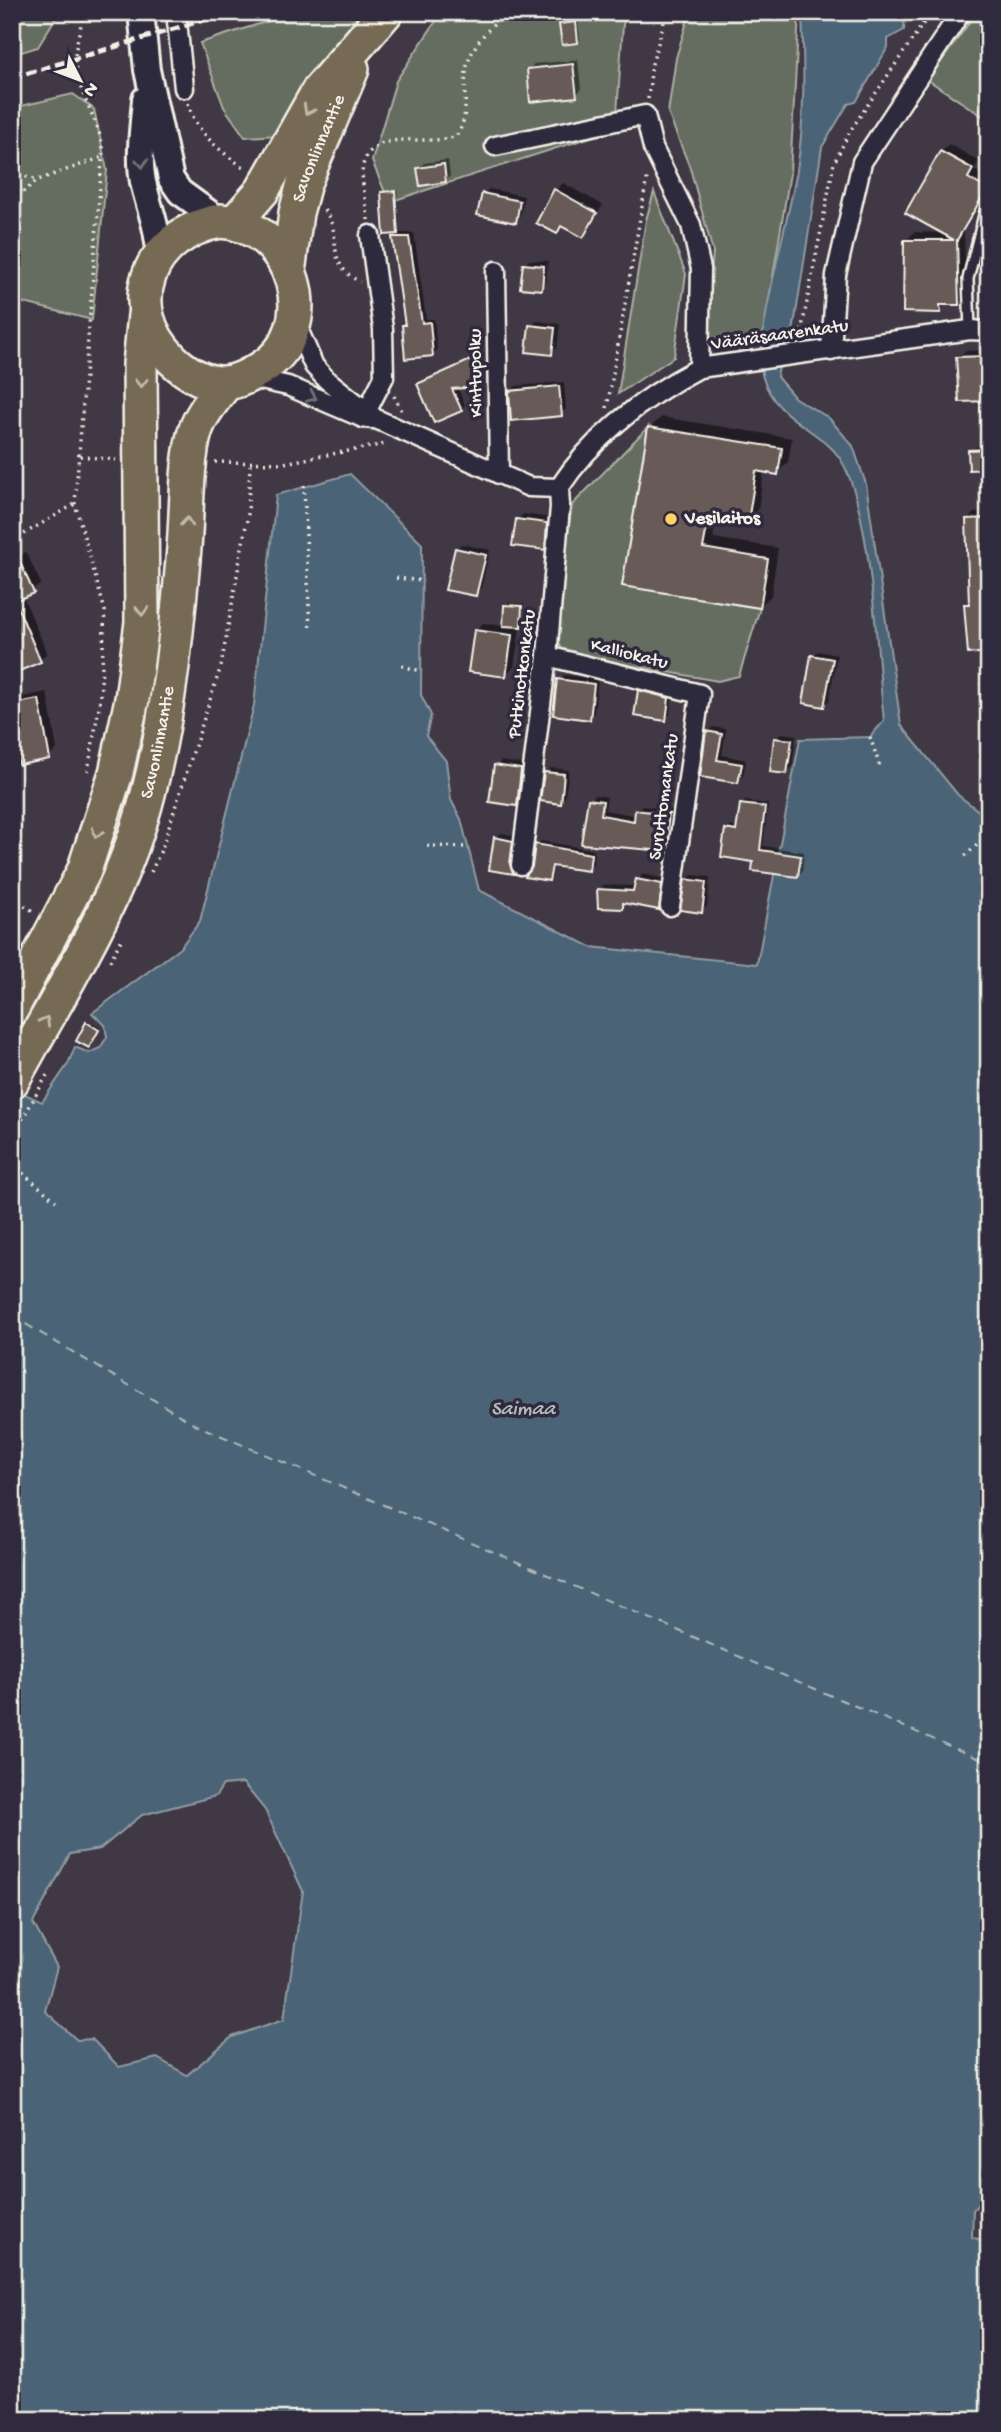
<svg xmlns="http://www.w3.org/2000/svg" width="1001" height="2432" viewBox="0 0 1001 2432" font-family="'Gochi Hand',sans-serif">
<rect width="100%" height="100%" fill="#403844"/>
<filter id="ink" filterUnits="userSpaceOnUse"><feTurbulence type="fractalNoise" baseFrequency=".0143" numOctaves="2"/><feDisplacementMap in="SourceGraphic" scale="14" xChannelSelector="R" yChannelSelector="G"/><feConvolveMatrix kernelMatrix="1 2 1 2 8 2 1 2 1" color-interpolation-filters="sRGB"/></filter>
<g filter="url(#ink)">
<!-- green -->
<g fill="#656d60" stroke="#acafa4" stroke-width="2">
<polygon points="12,12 59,12 38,47 12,55"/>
<polygon points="296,12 357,12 359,21 279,135 245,137 224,107 200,43"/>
<polygon points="442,12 628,12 623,24 616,129 389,202 372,161 396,81"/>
<polygon points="690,12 799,12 790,173 763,337 706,340 713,252 690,168 668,113 676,58"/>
<polygon points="977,12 989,12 989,109 984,117 928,80"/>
<polygon points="73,94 94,109 107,170 92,320 12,300 12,232 16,218 12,218 12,108"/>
<polygon points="654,192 686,274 674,357 618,394 646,220"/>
<polygon points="648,427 622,586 760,608 739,676 718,681 577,656 562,650 554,628 572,505"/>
</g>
<!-- water -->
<path fill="#4c6476" stroke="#8f9ca4" stroke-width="2" fill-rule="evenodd" d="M802,12H913L905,16L904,30L888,39V47L856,102L848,104L822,147L792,339H785L777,377L795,398L829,418L853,446L866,484L901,725L958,795L989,819V2192L973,2210L972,2237L989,2243V2420H12V1088L42,1102L68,1064L75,1047L89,1053L100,1048L107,1037L105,1025L92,1013L180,948L200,921L254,705L276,495L350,474L422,544L421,695L431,715L426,736L446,761L451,800L461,819L479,890L591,947L757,964L800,739L870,737L884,721C877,659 872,504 839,457C818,428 776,420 763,378C752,342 790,215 797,170C805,118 804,65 802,12ZM243,1783L265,1810L303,1891L284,2019L232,2037L187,2075L157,2058L119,2067L92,2039L77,2040L45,2011L57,1967L33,1923L70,1854L100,1849L142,1815L216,1796L223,1785Z"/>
<!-- shadow -->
<g fill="#0007">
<polygon points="578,21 580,39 578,42 561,24"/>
<polygon points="578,60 581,90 576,95 529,69 534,64"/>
<polygon points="949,144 979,161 974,170 989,178 989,189 964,231 966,295 958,304 947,303 940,311 906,241 914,232 944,233 941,152"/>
<polygon points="448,160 450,176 445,181 419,169 424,163"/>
<polygon points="563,183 603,205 583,235 563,225 556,232 555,191"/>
<polygon points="489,189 524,196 520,216 515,221 484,194"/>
<polygon points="397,190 399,230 397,232 383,193"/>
<polygon points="399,233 414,233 426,319 434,319 437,350 432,355 403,326 406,323 394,238"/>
<polygon points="529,260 548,261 546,283 541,288 524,265"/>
<polygon points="536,321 560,324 557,348 552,353 531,326"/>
<polygon points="12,326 22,328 12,362"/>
<polygon points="989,350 989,484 980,485 979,468 969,451 981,444 977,400 958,358 965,351"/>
<polygon points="479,355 481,381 476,385 457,387 465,405 461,409 419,384"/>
<polygon points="564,382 566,409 561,414 511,391 516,386"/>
<polygon points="661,417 792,438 788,462 777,473 764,471 758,509 747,520 717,515 713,538 778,548 771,596 760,606 624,585 650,428"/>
<polygon points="989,512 989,650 965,605 971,599 967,520 974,513"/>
<polygon points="523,514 551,518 549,543 544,548 518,519"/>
<polygon points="461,544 490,550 481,589 476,595 456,549"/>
<polygon points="26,552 41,584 23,596 47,653 40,660 13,672 12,559"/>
<polygon points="508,603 524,604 514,667 505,675 475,631 483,623 505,626"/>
<polygon points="818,651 837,655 829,700 824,705 813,656"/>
<polygon points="564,675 598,679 594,713 589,718 559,680"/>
<polygon points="645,686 673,693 670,714 665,719 639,691"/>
<polygon points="47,692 57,749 49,757 12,717 12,704 18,698"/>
<polygon points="713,727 726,729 722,755 746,760 743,776 738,781 702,775 708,732"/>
<polygon points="781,733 796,735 792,767 787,772 776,739"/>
<polygon points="501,761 526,765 521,799 516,804 496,766"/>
<polygon points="551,768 569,770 565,797 560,802 546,773"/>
<polygon points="595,795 607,797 605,810 637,816 642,806 673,810 669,844 664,849 583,842 590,800"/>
<polygon points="745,801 768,804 763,846 804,852 802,872 798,876 755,861 727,830 731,826 739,828 741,805"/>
<polygon points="501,833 517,836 518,867 513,872 491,869 496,838"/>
<polygon points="541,841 594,850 593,864 588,869 555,865 549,879 534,868 537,845"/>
<polygon points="642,874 666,879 664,903 659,908 627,902 622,907 599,890 604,885 636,886"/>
<polygon points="692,875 710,877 707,906 702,911 687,880"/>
<polygon points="89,1021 100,1027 90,1044 87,1023"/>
</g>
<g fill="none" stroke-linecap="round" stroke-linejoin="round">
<!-- ferry -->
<polyline stroke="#b1b9ba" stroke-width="2" stroke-dasharray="9 7" stroke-linecap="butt" points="12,1316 196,1425 989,1763"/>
</g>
<!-- building -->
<g fill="#675a56" stroke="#f4f1e8" stroke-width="2">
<polygon points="576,22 578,43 562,45 559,24"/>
<polygon points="573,64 577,97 530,102 527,69"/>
<polygon points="940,151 973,169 968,178 987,189 957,240 959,305 940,305 941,313 903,312 904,240 954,240 905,213"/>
<polygon points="444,164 446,182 420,186 417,168"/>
<polygon points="554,189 597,213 583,238 561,226 557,234 536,223"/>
<polygon points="395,191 398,234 384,235 381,192"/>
<polygon points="482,193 520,201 516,223 477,215"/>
<polygon points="392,237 409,237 422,323 430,322 433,356 405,359 402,325 405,325"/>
<polygon points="523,264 544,266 542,290 520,288"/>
<polygon points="529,325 555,328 552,355 526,352"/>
<polygon points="987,356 989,401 959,402 956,357"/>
<polygon points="475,358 477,387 452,389 462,411 434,423 417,384"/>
<polygon points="559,386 562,416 511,421 509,391"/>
<polygon points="648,427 782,448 778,475 756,471 748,522 709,516 703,548 768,559 760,608 622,586"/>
<polygon points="989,449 989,469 969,470 968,450"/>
<polygon points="989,518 989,652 968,654 964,604 969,604 966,519"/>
<polygon points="516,519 547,523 545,550 512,546"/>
<polygon points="12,545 34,593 15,601 41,662 12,674"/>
<polygon points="455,548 486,555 476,596 445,590"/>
<polygon points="504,605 522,606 521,627 503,626"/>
<polygon points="474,630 512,635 506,677 468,672"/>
<polygon points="811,655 833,659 824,707 803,703"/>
<polygon points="557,679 594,684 590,720 553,715"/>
<polygon points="638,690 669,698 666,721 634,716"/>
<polygon points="39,699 50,759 19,765 12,727 12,704"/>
<polygon points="706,731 722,734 717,760 742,764 738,783 700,777"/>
<polygon points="774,738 792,740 787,774 770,772"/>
<polygon points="494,765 521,769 517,806 489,802"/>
<polygon points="544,772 564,774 561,804 540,801"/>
<polygon points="588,799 603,801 601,815 634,821 635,810 669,814 665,851 581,844"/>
<polygon points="740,804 765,807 760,850 801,856 798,877 752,871 753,862 721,857 725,829 736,831"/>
<polygon points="494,837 513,841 510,864 514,874 489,870"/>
<polygon points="535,844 591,854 589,871 552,866 549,881 525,877 532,867"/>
<polygon points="636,879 662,884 659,910 623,903 623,909 598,908 597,889 633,891"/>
<polygon points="685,879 706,882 702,913 680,910"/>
<polygon points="86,1022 99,1030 89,1048 76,1041"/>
</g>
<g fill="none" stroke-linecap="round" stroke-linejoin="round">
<defs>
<polyline id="lane" points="970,330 968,279 985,211"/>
<g id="street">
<polyline points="176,12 184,88"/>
<polyline points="495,146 645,115 653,148 691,225 701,269 699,368"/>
<polyline points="496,271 499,474"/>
<path d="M296,324L314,366L327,380L376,419L529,487L559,488C593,436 644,397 699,368L970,330L989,331"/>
<polyline points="831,351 836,275 862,162 961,12"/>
<polyline points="247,377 288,386 363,418 373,419"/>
<polyline points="363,418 384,377 383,329 370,235"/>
<polyline points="547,656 700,694 670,906"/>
<polyline points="521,865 547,656 560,507 559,488"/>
</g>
<g id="secondary">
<polyline points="141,12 147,70 171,179 180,192 220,221"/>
<path d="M145,99C143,126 138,155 143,182C149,208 159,230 159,257"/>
</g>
<g id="highway">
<path d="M220,221C294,225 326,329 260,369C250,375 238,382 225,383C205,384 187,373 173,360C118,306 149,234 220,221Z"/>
<polyline points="235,222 262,191 319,90 386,12"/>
<path id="s1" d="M289,265L296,213L304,183L352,69"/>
<polyline points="12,1008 84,871 116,773 132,699 142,622 140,364 145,315"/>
<path id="s2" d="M12,1081C62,989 122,897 148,794C169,714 177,630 184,548C187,514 186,462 195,432C201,413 215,398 226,383"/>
</g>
</defs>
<!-- lane casing -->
<use href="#lane" stroke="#f4f1e8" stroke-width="14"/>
<!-- street casing -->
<use href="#street" stroke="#f4f1e8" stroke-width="23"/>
<!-- secondary casing -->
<use href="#secondary" stroke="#f4f1e8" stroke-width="30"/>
<!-- highway casing -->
<use href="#highway" stroke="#f4f1e8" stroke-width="38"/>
<!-- path -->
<g stroke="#f4f1e8" stroke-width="3.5" stroke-dasharray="2 5" stroke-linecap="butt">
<path d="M84,12C81,26 76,42 75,57C74,88 98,117 103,148L75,504L105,611L100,701L88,771"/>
<polyline points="648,99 652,64 667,12"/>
<path d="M188,103C196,133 221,152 246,169"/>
<polyline points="12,173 38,180"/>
<polyline points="12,201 38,180 103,157"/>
<path d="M324,210C345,236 322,262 360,282"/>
<path d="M368,220C367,204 360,180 363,165C374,125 427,148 456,136C471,117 462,89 467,66C473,43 494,18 517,12"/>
<polyline points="800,338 834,163 850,131 931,12"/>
<polyline points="394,396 402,411"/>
<polyline points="607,408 647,178"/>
<polyline points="80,456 116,460"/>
<polyline points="215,462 284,463 386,444"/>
<polyline points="304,485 310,631"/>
<polyline points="12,541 75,504"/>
<polyline points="396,578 424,581"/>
<polyline points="402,666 421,671"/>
<polyline points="870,737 881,770"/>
<polyline points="427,846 467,847"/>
<polyline points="965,856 989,834"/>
<polyline points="151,872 162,848 221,666 248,514 250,465"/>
<polyline points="12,899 35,912"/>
<polyline points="110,961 121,940"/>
<polyline points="12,1138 47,1075"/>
<polyline points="12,1164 56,1201"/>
</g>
<!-- lane -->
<use href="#lane" stroke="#2f2a3d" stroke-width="9"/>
<!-- street -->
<use href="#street" stroke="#2f2a3d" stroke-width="18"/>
<!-- secondary -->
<use href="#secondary" stroke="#2f2a3d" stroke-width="24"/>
<!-- highway -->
<use href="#highway" stroke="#766a54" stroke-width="33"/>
<!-- rail -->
<polyline stroke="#f4f1e8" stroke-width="5" stroke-dasharray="10 5" stroke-linecap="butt" points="12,78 230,12"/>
</g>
<!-- one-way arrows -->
<defs><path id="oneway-chevron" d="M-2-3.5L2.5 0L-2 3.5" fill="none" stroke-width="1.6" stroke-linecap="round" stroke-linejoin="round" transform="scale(1.75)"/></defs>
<g stroke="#c2bbad">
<use href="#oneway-chevron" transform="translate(308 110) rotate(119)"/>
<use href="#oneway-chevron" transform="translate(141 383) rotate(90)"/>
<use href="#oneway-chevron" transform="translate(187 522) rotate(-85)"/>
<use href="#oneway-chevron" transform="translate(142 611) rotate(90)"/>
<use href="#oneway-chevron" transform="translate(97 833) rotate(108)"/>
<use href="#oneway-chevron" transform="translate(45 1021) rotate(-61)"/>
</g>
<g stroke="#747079">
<use href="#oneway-chevron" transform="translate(142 163) rotate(86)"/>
<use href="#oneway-chevron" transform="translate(312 397) rotate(23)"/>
</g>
</g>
<!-- markers -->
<circle fill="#ffd166" stroke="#2f2a3d" stroke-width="2.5" cx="671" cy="519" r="7"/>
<g text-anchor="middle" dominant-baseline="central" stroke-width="7" stroke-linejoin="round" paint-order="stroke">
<!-- street labels -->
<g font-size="19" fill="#f4f1e8" stroke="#2f2a3d">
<text stroke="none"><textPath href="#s1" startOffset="121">Savonlinnantie</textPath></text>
<text transform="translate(780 336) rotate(-8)">Vääräsaarenkatu</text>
<text transform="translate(477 373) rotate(-91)">Kinttupolku</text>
<text transform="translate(629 655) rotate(14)">Kalliokatu</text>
<text transform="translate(523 674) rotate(-83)">Putkinotkonkatu</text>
<text stroke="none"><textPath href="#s2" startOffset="371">Savonlinnantie</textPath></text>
<text transform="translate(665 797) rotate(-82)">Suruttomankatu</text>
</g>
<!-- poi labels -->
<g font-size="19" font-weight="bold" fill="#f4f1e8" stroke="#2f2a3d" text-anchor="start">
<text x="685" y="519">Vesilaitos</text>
</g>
<!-- water labels -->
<g font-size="21" font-style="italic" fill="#b1b9ba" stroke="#2f2a3d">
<text x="523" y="1410">Saimaa</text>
</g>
</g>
<!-- margin -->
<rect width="1001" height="2432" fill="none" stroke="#2f2a3d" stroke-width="42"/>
<rect x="21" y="21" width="959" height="2390" fill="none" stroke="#f4f1e8" stroke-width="2.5" filter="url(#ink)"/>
<!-- north arrow -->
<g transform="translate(80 80) rotate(132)" stroke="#2f2a3d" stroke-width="5" paint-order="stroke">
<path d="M0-5L12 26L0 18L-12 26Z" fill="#f4f1e8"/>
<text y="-10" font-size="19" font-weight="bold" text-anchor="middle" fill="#f4f1e8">N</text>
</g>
</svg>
